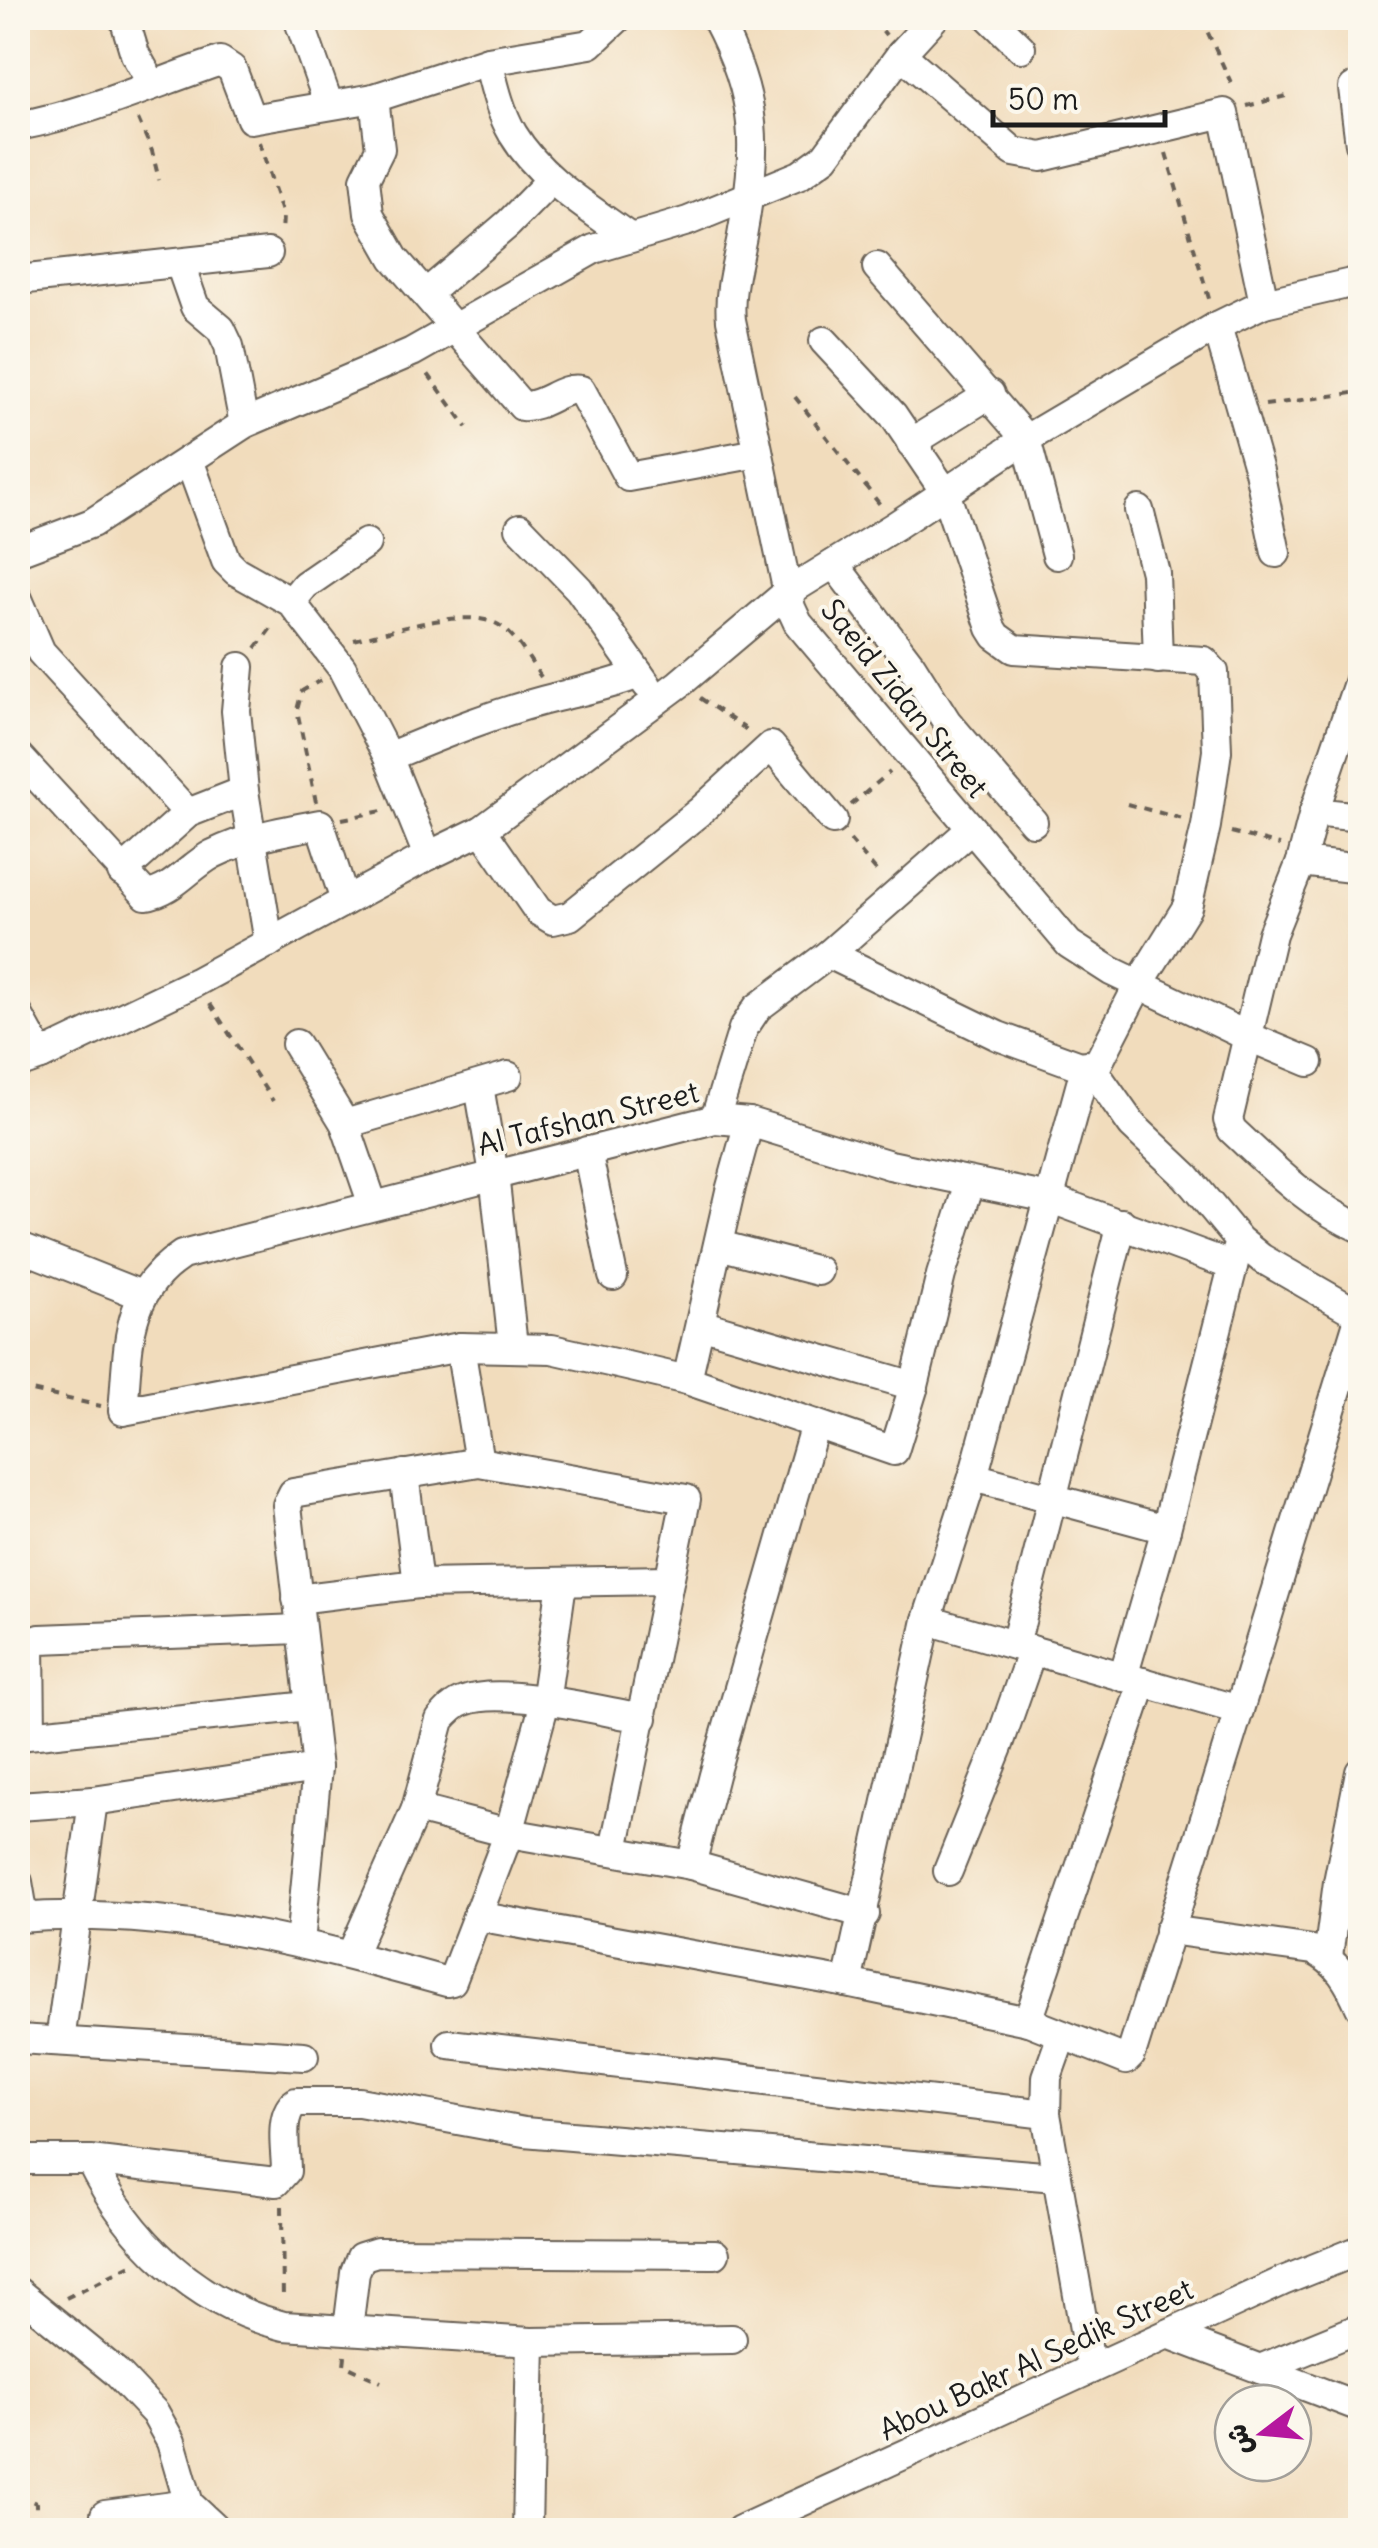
<svg xmlns="http://www.w3.org/2000/svg" width="1378" height="2548" viewBox="0 0 1378 2548" font-family="Delius,'Playpen Sans Arabic',sans-serif">
<rect width="100%" height="100%" fill="#fbf7ec"/>
<filter id="ink" filterUnits="userSpaceOnUse"><feTurbulence type="fractalNoise" baseFrequency=".01" numOctaves="2"/><feDisplacementMap in="SourceGraphic" scale="20" xChannelSelector="R" yChannelSelector="G"/><feConvolveMatrix kernelMatrix="1 2 1 2 8 2 1 2 1" color-interpolation-filters="sRGB"/></filter>
<filter id="wash" filterUnits="userSpaceOnUse"><feTurbulence type="fractalNoise" baseFrequency=".0048" numOctaves="4" result="noise"/><feDisplacementMap in="SourceGraphic" scale="40" xChannelSelector="R" yChannelSelector="G"/><feGaussianBlur stdDeviation="2.25" result="paint"/><feColorMatrix in="noise" values="0 0 0 0 0 0 0 0 0 0 0 0 0 0 0 0 0 1.4 0 .05"/><feComposite in="paint" operator="in"/></filter>
<g filter="url(#wash)">
<rect width="100%" height="100%" fill="#f1dcbc"/>
</g>
<g filter="url(#ink)">
<g fill="none" stroke-linecap="round" stroke-linejoin="round">
<defs>
<g id="minor">
<polyline points="124,18 135,54 152,84"/>
<polyline points="298,18 329,105"/>
<path d="M716,18C759,99 758,147 742,236C737,263 728,292 731,320L791,608L798,623L1069,944L1111,971L1249,1037L1309,1062"/>
<polyline points="990,18 1021,48"/>
<polyline points="901,54 1014,152 1042,157 1224,113 1264,303"/>
<path d="M488,61C494,85 500,112 513,134C540,179 588,207 629,237"/>
<polyline points="1353,88 1360,144"/>
<path d="M374,98L380,149L365,179L369,214L394,258L522,406C544,408 560,386 581,390L628,477L758,453"/>
<path d="M18,126C88,113 153,84 220,61L232,69L251,119L374,98L488,61L590,44L618,18"/>
<polyline points="180,264 195,307 221,329 229,346 244,424"/>
<polyline points="877,267 1026,439 1057,555"/>
<polyline points="18,280 268,253"/>
<polyline points="427,293 508,224 551,180"/>
<polyline points="1217,326 1259,471 1276,553"/>
<polyline points="824,341 893,415 945,492 991,628 996,636 1014,649 1204,661 1214,672 1217,751 1206,826 1187,907 1139,984 1094,1071"/>
<polyline points="911,443 990,394"/>
<polyline points="189,460 226,561 236,571 291,602 342,668 388,757 428,856"/>
<polyline points="1139,510 1155,573 1158,659"/>
<polyline points="520,528 579,589 647,685"/>
<polyline points="18,551 92,523 244,424 412,352 594,249 688,221 800,175 825,157 901,54 934,18"/>
<polyline points="834,564 911,665 947,722 1033,822"/>
<polyline points="18,599 41,652 188,813"/>
<polyline points="291,602 305,585 366,543"/>
<polyline points="240,667 236,711 244,791 269,943"/>
<path d="M1360,677L1314,812L1301,862L1272,934L1228,1120L1232,1130C1271,1166 1311,1207 1360,1228"/>
<path d="M18,756L146,895C172,892 190,866 213,854C248,837 282,831 320,824L345,901"/>
<path d="M388,757C443,734 499,711 557,697C585,690 611,685 639,674"/>
<polyline points="1314,812 1360,817"/>
<polyline points="482,830 538,911 553,920 570,916 699,812 771,746 833,820"/>
<polyline points="1301,862 1360,869"/>
<polyline points="122,872 188,813 244,791"/>
<polyline points="829,954 998,1036 1094,1071 1132,1125 1186,1176 1239,1240 1261,1258 1360,1315"/>
<polyline points="18,1014 41,1056"/>
<polyline points="296,1044 345,1124 373,1205"/>
<polyline points="18,1064 41,1056 196,982 428,856 482,830 679,684 788,592 895,526 1026,439 1217,326 1264,303 1360,281"/>
<polyline points="479,1086 494,1174 513,1346"/>
<polyline points="715,1119 743,1029 757,1008 829,954 970,830"/>
<polyline points="345,1124 508,1076"/>
<polyline points="587,1151 613,1276"/>
<path d="M970,1183L941,1275L914,1386L894,1451L687,1380L627,1366L552,1349L460,1347L123,1411C129,1348 123,1293 182,1255L715,1119L749,1122L890,1165L1049,1198L1233,1266"/>
<polyline points="719,1245 818,1271"/>
<polyline points="18,1246 141,1295"/>
<polyline points="700,1324 914,1386"/>
<polyline points="460,1347 479,1462"/>
<polyline points="687,1380 730,1191 749,1122"/>
<polyline points="404,1474 418,1584"/>
<polyline points="973,1477 1166,1529"/>
<polyline points="297,1599 418,1584 669,1580"/>
<polyline points="927,1620 1239,1710 1360,1315"/>
<polyline points="1015,1645 1122,1223"/>
<polyline points="1123,1677 1166,1529 1237,1251"/>
<polyline points="31,1734 30,1643 40,1639 299,1629"/>
<polyline points="18,1736 309,1706"/>
<polyline points="18,1806 93,1801 317,1768"/>
<polyline points="416,1809 509,1833 691,1865 865,1914"/>
<polyline points="691,1865 714,1775 815,1424"/>
<polyline points="948,1871 998,1747 1032,1650"/>
<polyline points="18,1882 24,1917"/>
<polyline points="477,1916 847,1983 1028,2021 1126,2060 1131,2055 1239,1710"/>
<path d="M18,1918C165,1906 307,1943 447,1982L452,1981L509,1833L545,1702L562,1583"/>
<path d="M1169,1930L1313,1950C1338,1962 1349,1982 1360,2007"/>
<polyline points="300,1943 317,1768 287,1505 293,1493 479,1462 686,1499 614,1850"/>
<path d="M351,1955L416,1809L440,1720C447,1712 454,1704 464,1701C503,1686 600,1711 643,1718"/>
<polyline points="1328,1957 1338,1882 1360,1772"/>
<polyline points="847,1983 927,1620 973,1477 1086,1065"/>
<polyline points="1028,2021 1143,1682"/>
<polyline points="18,2039 304,2056"/>
<polyline points="60,2041 93,1801"/>
<polyline points="449,2044 1046,2114 1091,2369"/>
<polyline points="1046,2114 1047,2077 1062,2035"/>
<path d="M18,2160H90L276,2182L286,2171C286,2150 278,2114 296,2102H359L524,2132L1055,2177"/>
<path d="M90,2160C129,2240 196,2305 284,2326L531,2342L732,2339"/>
<polyline points="18,2292 116,2372 155,2413 171,2442 189,2504 217,2530"/>
<polyline points="348,2329 355,2272 361,2257 377,2252 715,2254"/>
<polyline points="1168,2334 1360,2407"/>
<polyline points="1260,2369 1360,2328"/>
<polyline points="105,2515 189,2504"/>
<polyline points="527,2530 531,2342"/>
<polyline points="740,2530 1283,2281 1360,2250"/>
</g>
</defs>
<!-- minor casing -->
<use href="#minor" stroke="#675f54" stroke-width="32"/>
<!-- path -->
<g stroke="#675f54" stroke-width="4" stroke-dasharray="8 8" stroke-linecap="butt">
<polyline points="873,18 886,35"/>
<polyline points="1201,18 1234,89"/>
<polyline points="1247,106 1286,96"/>
<polyline points="138,119 152,151 159,180"/>
<polyline points="259,142 283,215 282,234"/>
<polyline points="1166,153 1210,302"/>
<polyline points="428,374 467,427"/>
<polyline points="795,397 882,507"/>
<polyline points="1265,405 1360,392"/>
<path d="M354,640C389,632 461,608 495,623C515,632 529,660 541,677"/>
<polyline points="256,648 274,624"/>
<polyline points="700,698 750,732"/>
<polyline points="316,802 297,710 302,691 321,680"/>
<polyline points="1127,804 1183,819"/>
<polyline points="851,805 890,772"/>
<polyline points="342,819 382,811"/>
<polyline points="1231,832 1280,845"/>
<polyline points="850,840 879,874"/>
<polyline points="210,1004 273,1101"/>
<polyline points="18,1388 101,1406"/>
<polyline points="282,2206 283,2302"/>
<polyline points="66,2298 133,2264"/>
<polyline points="345,2356 344,2365 381,2382"/>
<polyline points="18,2495 36,2503 36,2530"/>
</g>
<!-- minor -->
<use href="#minor" stroke="#fff" stroke-width="28"/>
</g>
</g>
<g text-anchor="middle" dominant-baseline="central" stroke-width="8" stroke-linejoin="round" paint-order="stroke">
<!-- street labels -->
<g font-size="30" fill="#1c1c1c" stroke="#fbf7ec">
<text transform="translate(905 698) rotate(51)">Saeid Zidan Street</text>
<text transform="translate(588 1118) rotate(-14)">Al Tafshan Street</text>
<text transform="translate(1036 2359) rotate(-25)">Abou Bakr Al Sedik Street</text>
</g>
</g>
<!-- margin -->
<rect width="1378" height="2548" fill="none" stroke="#fbf7ec" stroke-width="60"/>
<!-- north arrow -->
<g transform="translate(1263 2433) rotate(254)"><circle r="48" fill="#fbf7ec" stroke="#a29f99" stroke-width="2.5"/>
<path d="M0-8L18 38L0 25L-18 38Z" fill="#b5179e"/>
<text y="-15" font-size="28" font-weight="bold" text-anchor="middle" fill="#1c1c1c">ش</text>
</g>
<!-- scale -->
<path d="M993 110v15h172v-15" fill="none" stroke="#1c1c1c" stroke-width="5"/>
<text x="1008" y="110" font-size="30" fill="#1c1c1c" stroke="#fbf7ec" stroke-width="8" paint-order="stroke">50 m</text>
</svg>
